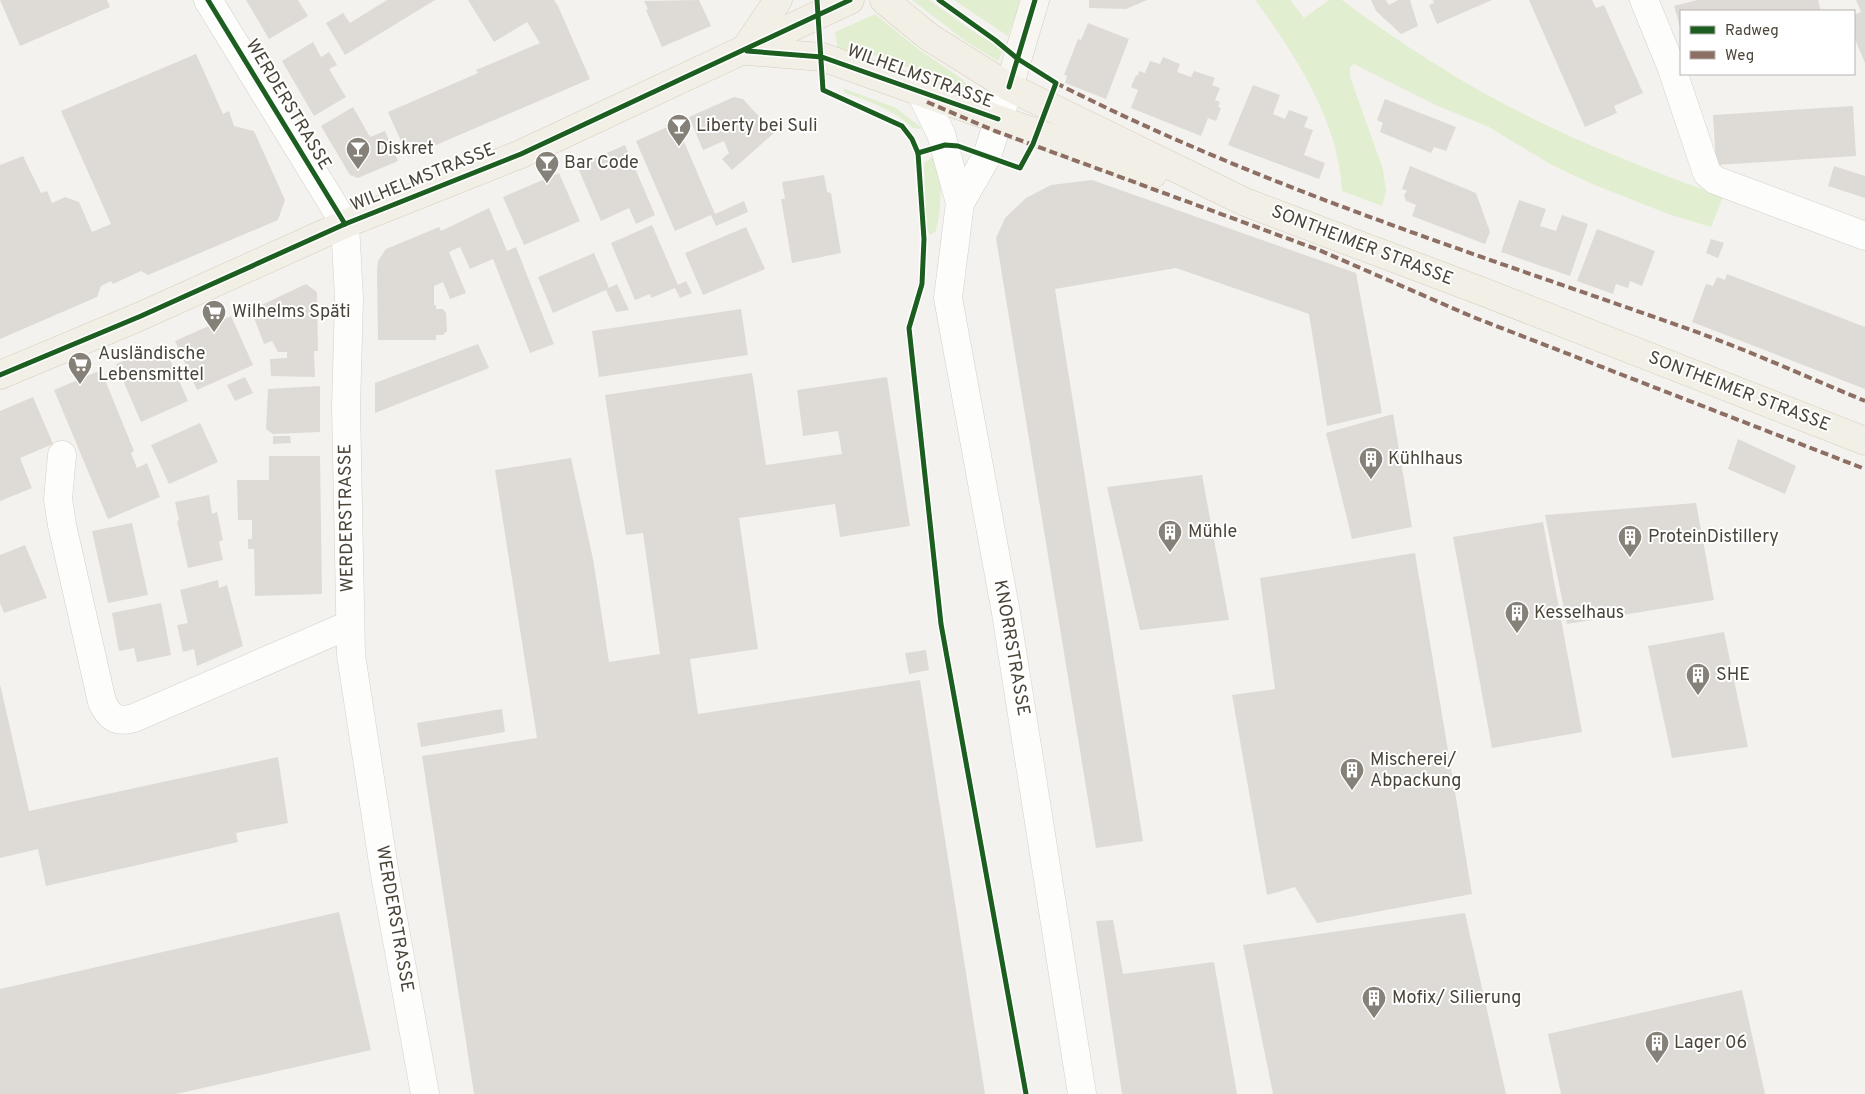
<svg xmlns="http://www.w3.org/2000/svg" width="1865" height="1094" viewBox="0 0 1865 1094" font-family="Overpass,sans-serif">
<rect width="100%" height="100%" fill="#f4f2ee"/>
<!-- green -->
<g fill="#e1eecf">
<polygon points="912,0 929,0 977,34 1004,49 998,61 967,42"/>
<polygon points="954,0 1021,0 1008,36"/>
<path d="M1255,0H1290L1304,18L1329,0H1342C1406,48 1474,91 1546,125C1604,153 1664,175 1723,197L1711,227L1671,215L1592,184L1550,164L1489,127L1438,106L1354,64L1350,67V77L1383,169L1386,191L1382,206L1342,191C1339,122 1295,54 1255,0Z"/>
<polygon points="875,14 918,49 962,79 969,88 965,89 882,58 863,52 838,49 835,32"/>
<path d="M843,88L896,108L923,129L913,128C895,111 868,100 845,93Z"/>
<path d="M937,154C942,181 942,205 936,231L930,235L926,227L924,163Z"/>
</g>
<!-- building -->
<g fill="#dedbd6">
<polygon points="0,0 107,0 110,7 20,46"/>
<polygon points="246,0 298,0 308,16 269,39"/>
<polygon points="387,0 435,0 345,55 326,23 343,13 350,23"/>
<polygon points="468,0 554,0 558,6 590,79 408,157 388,112 478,73 476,70 540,43 527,22 494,42"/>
<polygon points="699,0 711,26 662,47 646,10 648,9 644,1"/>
<polygon points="1089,0 1147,0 1126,9 1089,8"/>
<polygon points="1371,0 1386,0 1389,5 1398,0 1410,0 1418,26 1401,34 1376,11"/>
<polygon points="1433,0 1492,0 1437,24 1429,5 1434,3"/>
<polygon points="1529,0 1592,0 1596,8 1604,5 1643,93 1614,106 1617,113 1585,127"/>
<polygon points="1697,0 1818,0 1821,11 1681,11 1681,30 1674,6"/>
<polygon points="1856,0 1865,0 1865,63 1854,37 1854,15 1861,12"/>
<polygon points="1088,23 1129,39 1106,99 1065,83 1067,76 1064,75 1078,39 1081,40"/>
<polygon points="313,42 321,57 329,52 337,65 329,69 346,97 314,116 282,61"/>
<polygon points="196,54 223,114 229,111 234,126 254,131 285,200 278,220 148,275 141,271 113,284 111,281 101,286 97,297 0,339 0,165 23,156 41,193 47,191 52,203 65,197 79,202 92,232 111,224 61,111"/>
<polygon points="1163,57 1180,64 1177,72 1191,77 1194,71 1215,78 1212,85 1220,88 1215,100 1220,102 1218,107 1221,108 1216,121 1208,118 1201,136 1131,108 1138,90 1131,87 1136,75 1138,76 1139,71 1145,73 1150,61 1160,64"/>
<polygon points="1253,85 1280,95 1273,114 1285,119 1289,110 1308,117 1304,127 1313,130 1304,155 1325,163 1319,179 1228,145"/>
<polygon points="734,97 743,99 774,133 732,170 722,159 729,153 724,141 703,150 689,117"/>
<polygon points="1385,99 1456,127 1446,151 1434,147 1431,153 1380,132 1383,123 1377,120"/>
<polygon points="1853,106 1856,156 1716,165 1713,115"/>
<polygon points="353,107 370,137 385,131 398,161 358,178 350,175 321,126"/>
<polygon points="676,123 715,214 744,201 748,212 716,226 711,215 675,231 636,141"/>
<polygon points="625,145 655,215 636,224 629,208 601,221 577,166"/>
<polygon points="1410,166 1476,193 1490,232 1485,244 1412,216 1416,205 1406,201 1404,195 1407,191 1402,189"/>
<polygon points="1834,166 1865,176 1865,198 1828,186"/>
<polygon points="559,173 580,221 524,245 503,197"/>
<polygon points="824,175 827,192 831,193 841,253 792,263 781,199 785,199 782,182"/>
<polygon points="1092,180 1356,273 1382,413 1327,426 1309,314 1176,268 1055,289 1143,841 1096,848 996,238 1005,218 1026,198 1051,185"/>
<polygon points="1519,200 1546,209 1540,226 1556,231 1562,215 1588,224 1570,276 1501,252"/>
<polygon points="489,208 507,251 516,247 554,344 530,353 493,259 470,269 460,247 449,252 466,293 450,299 443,282 434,286 434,305 436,305 436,309 443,309 446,313 447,331 443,335 436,335 436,340 378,340 377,270 378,261 386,249 439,227 441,231"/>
<polygon points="652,225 678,285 686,281 692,293 680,298 675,288 651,298 650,294 635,300 611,243"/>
<polygon points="746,227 765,269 703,295 685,253"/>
<polygon points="1597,229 1655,251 1642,286 1630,281 1628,288 1616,284 1613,294 1577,281"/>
<polygon points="1711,239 1724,243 1718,258 1706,253"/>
<polygon points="594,253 609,288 617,284 629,310 616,312 606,290 553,313 538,277"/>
<polygon points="1727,274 1865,327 1865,389 1692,322 1706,284 1713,286 1717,277 1725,280"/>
<polygon points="306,284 317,292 318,351 314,351 315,377 271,376 270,359 287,358 287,352 278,352 272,341 264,344 251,310"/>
<polygon points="741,309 748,355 599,377 592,331"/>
<polygon points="231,316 253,365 197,390 175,341"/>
<polygon points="163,344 188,401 141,422 116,364"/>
<polygon points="478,344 489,368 375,413 375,383"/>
<polygon points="101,370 134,451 131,453 137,468 147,463 160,497 108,519 54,390"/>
<polygon points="752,373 766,465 842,454 838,431 803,436 797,390 887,377 910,526 840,537 835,504 739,518 758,649 690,659 698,714 920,680 985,1094 474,1094 422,756 537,738 495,470 571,458 593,559 609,662 660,654 643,533 626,535 605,395"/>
<polygon points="245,377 253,393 235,401 227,385"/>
<polygon points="320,386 320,432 273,434 266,429 268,389"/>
<polygon points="33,397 53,444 20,458 32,488 0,501 0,411"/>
<polygon points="1393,414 1412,527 1352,539 1326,433"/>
<polygon points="200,423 218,462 169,484 151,445"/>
<polygon points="273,436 290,436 291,443 273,444"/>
<polygon points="1738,439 1796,466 1785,494 1728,469"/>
<polygon points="269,456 320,456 322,594 255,596 254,549 248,549 248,539 252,539 252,520 238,520 237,480 269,480"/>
<polygon points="1202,475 1229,620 1140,630 1107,487"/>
<polygon points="209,495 212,514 217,512 223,540 219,542 223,560 188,568 177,521 179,520 175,502"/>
<polygon points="1696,503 1714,600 1567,624 1545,515"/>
<polygon points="1543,522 1582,732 1492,748 1453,537"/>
<polygon points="132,523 148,595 108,603 92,531"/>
<polygon points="25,545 47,598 4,613 0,603 0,555"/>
<polygon points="1415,553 1472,894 1317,923 1295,887 1267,895 1232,695 1275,689 1260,578"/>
<polygon points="218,580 219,588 227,585 243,646 197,666 194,649 183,652 177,625 188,623 180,590"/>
<polygon points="161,603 171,655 137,662 134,648 119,651 112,613"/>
<polygon points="1724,632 1748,747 1672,758 1648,646"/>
<polygon points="926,650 929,670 909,674 905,653"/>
<polygon points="0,684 29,811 278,757 288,823 236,833 238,842 46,886 38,849 0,858"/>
<polygon points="502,709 505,732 421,747 417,723"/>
<polygon points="339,912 371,1050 176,1094 0,1094 0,989"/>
<polygon points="1465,913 1506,1094 1273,1094 1243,945"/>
<polygon points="1113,920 1123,974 1214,962 1237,1094 1122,1094 1096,921"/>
<polygon points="1742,990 1765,1094 1561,1094 1548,1034"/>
</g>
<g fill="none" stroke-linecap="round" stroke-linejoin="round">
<defs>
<g id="minor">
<polyline points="208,0 345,224 349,298 346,407 351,655 384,869 425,1094"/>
<polyline points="1644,0 1671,66 1707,173 1715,180 1865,236"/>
<polyline points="1009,87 987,156 960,203 948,298 1006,613 1082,1094"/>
<polyline points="919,89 941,134 960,203"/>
<path d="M62,455L58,499L62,525L102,702C109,717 116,723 134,718L349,625"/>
</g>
<polyline id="secondary" points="1009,87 1035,0"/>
<g id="primary">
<polyline points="884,0 929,37 1009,87 1245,202 1481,291 1865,441"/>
<polyline points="745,49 778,0"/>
<polyline points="747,51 822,57 1153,174"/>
<polyline points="0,375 141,316 345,224 521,154 850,0"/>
</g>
</defs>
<!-- minor casing -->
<use href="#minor" stroke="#d2d0cb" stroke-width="29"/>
<!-- secondary casing -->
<use href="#secondary" stroke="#d3cfc5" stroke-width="29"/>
<!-- primary casing -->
<use href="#primary" stroke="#d6cebb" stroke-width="29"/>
<!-- minor -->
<use href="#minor" stroke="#fdfdfc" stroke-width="28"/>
<!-- secondary -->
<use href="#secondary" stroke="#f7f6f1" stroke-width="28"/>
<!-- primary -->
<use href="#primary" stroke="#f2efe6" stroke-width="28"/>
<!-- quiet -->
<g stroke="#8d6e63" stroke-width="4" stroke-dasharray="8 4" stroke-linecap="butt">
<path d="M1056,83C1258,186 1477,254 1691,330C1750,351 1807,377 1865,401"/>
<polyline points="927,102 995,131 1319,250 1473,317 1865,469"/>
</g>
<defs>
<g id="cycleway">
<polyline points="208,0 345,224"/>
<polyline points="817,0 823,90 902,126 912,139 918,153 945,145 958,146 1020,168 1033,144 1056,83 1018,59 995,40 939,0"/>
<polyline points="747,51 822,57 998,119"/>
<polyline points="1009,87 1035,0"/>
<polyline points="918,153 924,239 922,284 909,328 941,624 1026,1094"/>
<polyline points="0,375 141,316 345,224 521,154 850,0"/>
</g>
</defs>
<!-- cycleway casing -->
<use href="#cycleway" stroke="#fff" stroke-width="8"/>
<!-- cycleway -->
<use href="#cycleway" stroke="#1b5e20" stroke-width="5"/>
</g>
<!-- icons -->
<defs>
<symbol id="bar-pin" viewBox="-11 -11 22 30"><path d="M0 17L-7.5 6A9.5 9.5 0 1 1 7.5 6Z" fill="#868178" stroke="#fff"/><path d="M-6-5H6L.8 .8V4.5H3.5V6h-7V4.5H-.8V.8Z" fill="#fff"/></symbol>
<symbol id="supermarket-pin" viewBox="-11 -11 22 30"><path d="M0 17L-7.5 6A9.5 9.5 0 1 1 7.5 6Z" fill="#868178" stroke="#fff"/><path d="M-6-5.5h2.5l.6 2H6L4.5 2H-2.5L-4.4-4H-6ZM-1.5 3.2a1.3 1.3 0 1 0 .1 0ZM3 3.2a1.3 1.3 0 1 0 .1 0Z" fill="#fff"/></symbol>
<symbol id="building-pin" viewBox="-11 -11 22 30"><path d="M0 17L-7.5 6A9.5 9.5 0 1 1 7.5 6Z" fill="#868178" stroke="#fff"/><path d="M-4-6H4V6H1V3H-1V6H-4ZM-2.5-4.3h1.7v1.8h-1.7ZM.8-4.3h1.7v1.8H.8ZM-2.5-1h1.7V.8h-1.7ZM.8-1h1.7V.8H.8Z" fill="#fff"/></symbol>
</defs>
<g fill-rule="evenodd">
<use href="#bar-pin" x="665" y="112" width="28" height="38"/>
<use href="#bar-pin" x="344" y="135" width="28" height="38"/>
<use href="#bar-pin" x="533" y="149" width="28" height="38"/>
<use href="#supermarket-pin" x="200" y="298" width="28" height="38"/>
<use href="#supermarket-pin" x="66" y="350" width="28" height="38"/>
<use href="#building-pin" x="1357" y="445" width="28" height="38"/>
<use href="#building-pin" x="1156" y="518" width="28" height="38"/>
<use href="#building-pin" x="1616" y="523" width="28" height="38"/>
<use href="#building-pin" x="1503" y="599" width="28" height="38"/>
<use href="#building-pin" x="1684" y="661" width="28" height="38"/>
<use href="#building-pin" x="1338" y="756" width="28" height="38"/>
<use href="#building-pin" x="1360" y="984" width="28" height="38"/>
<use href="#building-pin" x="1643" y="1029" width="28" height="38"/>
</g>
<g text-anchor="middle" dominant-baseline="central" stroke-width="4" stroke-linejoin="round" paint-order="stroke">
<!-- street labels -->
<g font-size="18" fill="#4b4439" stroke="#fff">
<text transform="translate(920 77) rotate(20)">WILHELMSTRASSE</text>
<text transform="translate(288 105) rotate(59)">WERDERSTRASSE</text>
<text transform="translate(423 178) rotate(-22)">WILHELMSTRASSE</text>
<text transform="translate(1362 246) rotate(21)">SONTHEIMER STRASSE</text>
<text transform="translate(1739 392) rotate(21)">SONTHEIMER STRASSE</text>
<text transform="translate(347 518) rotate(-91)">WERDERSTRASSE</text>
<text transform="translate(1011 648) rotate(80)">KNORRSTRASSE</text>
<text transform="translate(394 919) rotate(80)">WERDERSTRASSE</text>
</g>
<!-- poi labels -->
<g font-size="18" fill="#4b4439" stroke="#fff" text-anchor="start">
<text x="696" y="126">Liberty bei Suli</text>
<text x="376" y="149">Diskret</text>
<text x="564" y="163">Bar Code</text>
<text x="232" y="312">Wilhelms Späti</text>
<text x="98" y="354">Ausländische<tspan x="98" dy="21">Lebensmittel</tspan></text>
<text x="1388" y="459">Kühlhaus</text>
<text x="1188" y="532">Mühle</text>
<text x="1648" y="537">ProteinDistillery</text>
<text x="1534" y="613">Kesselhaus</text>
<text x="1716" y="675">SHE</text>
<text x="1370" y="760">Mischerei/<tspan x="1370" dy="21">Abpackung</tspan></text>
<text x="1392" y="998">Mofix/ Silierung</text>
<text x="1674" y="1043">Lager 06</text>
</g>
</g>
<!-- legend -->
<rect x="1680" y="10" width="175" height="65" fill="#ffffff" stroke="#b7b4b0"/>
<rect x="1690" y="26" width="25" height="8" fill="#1b5e20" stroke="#b7b4b0"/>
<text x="1725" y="35" font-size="15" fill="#4b4439">Radweg</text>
<rect x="1690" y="51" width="25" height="8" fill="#8d6e63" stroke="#b7b4b0"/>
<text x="1725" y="60" font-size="15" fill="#4b4439">Weg</text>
</svg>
